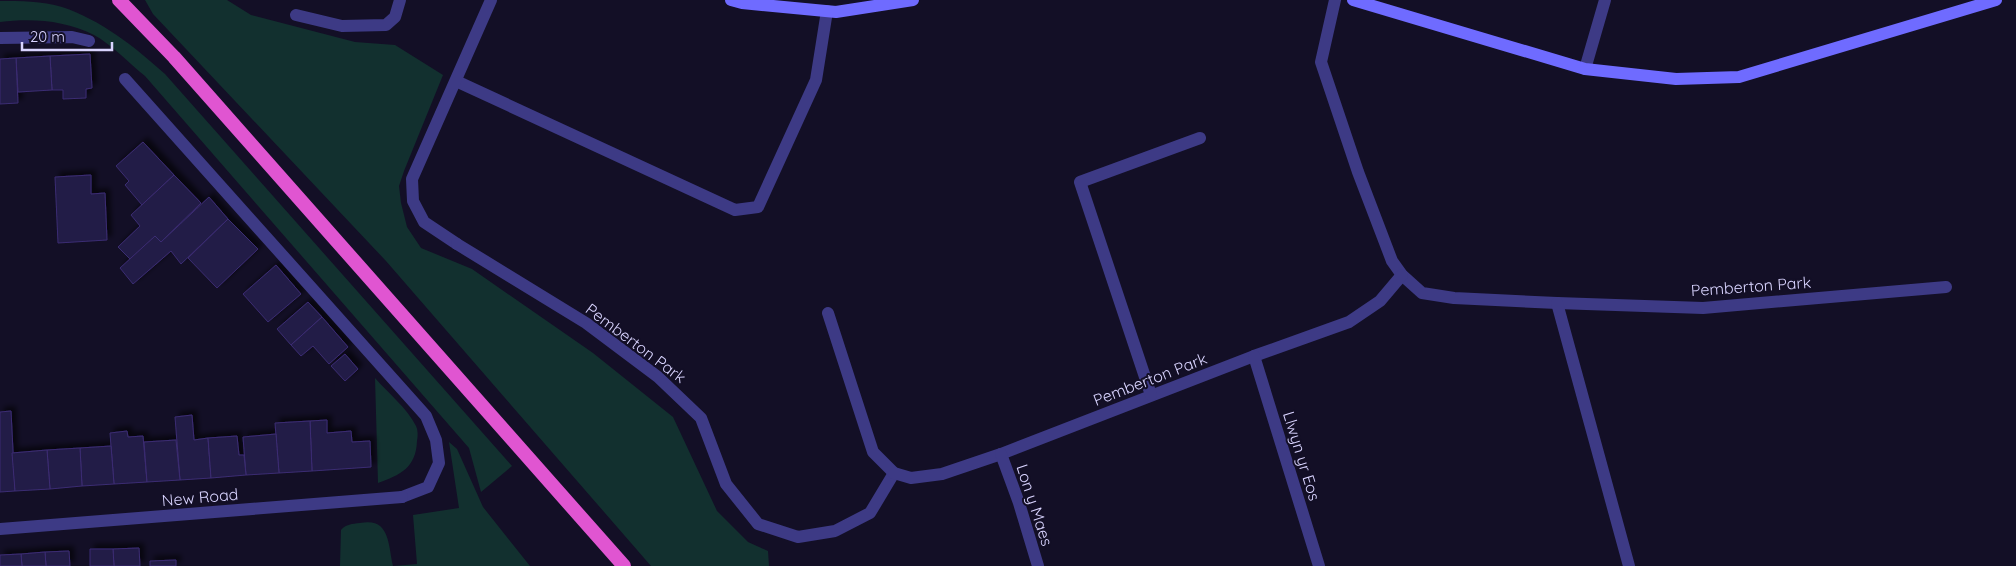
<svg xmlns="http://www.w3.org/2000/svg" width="2016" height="566" viewBox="0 0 2016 566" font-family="Quicksand,sans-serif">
<defs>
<filter id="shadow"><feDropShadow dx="4.5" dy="-4.5" stdDeviation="2.5" flood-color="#0009"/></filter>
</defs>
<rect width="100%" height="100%" fill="#130f26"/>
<!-- green -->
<g fill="#12302f">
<polygon points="145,0 227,0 251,15 355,42 395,45 443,75 404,171 399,186 401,203 407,227 421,248 472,269 593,353 673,417 717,511 748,542 768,551 769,566 651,566 386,261 153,14"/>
<path d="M0,1C20,1 42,1 62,7C101,20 135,47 165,74L512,466L481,492L469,448L145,76C129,63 111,44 94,35C65,20 31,18 0,22Z"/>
<path d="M375,378C388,393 407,408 416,426C418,430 418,436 417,441C416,468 400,475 378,483Z"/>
<path d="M449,442L457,449L483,507L530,566H340L341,530C346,524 352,524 360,523C390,517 388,544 393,566L417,564L413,515L459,508Z"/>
</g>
<!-- building -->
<g fill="#241b47" stroke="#3b2d73" filter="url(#shadow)">
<polygon points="90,54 92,88 86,89 86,98 63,99 63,90 52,90 50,56"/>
<polygon points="50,56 52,90 18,92 16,58"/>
<polygon points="16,58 18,103 0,104 0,59"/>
<polygon points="143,142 174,175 142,205 125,185 129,181 116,166"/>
<polygon points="91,175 91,194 105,193 107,240 58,243 55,177"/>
<polygon points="174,175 201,203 161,242 155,236 131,260 118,247 140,226 131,215"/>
<polygon points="209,197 228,219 181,264 171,251 133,284 120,268 155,236 161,242"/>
<polygon points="228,219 258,249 217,288 188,258"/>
<polygon points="276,265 301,294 268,322 243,294"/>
<polygon points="308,302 322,317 291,345 277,329"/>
<polygon points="322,317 348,347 329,364 313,346 301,356 291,345"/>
<polygon points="345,354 358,369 345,381 331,366"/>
<polygon points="11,411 15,491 0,492 0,412"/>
<polygon points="192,415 194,440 208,438 211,478 180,480 175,417"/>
<polygon points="327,420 327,433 351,431 352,442 370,441 371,467 312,471 310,421"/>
<polygon points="310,421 312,471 279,473 275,423"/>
<polygon points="127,431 128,437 143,436 147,482 114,484 110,433"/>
<polygon points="276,434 279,473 246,475 243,437"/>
<polygon points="237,436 239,455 244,455 246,475 211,478 208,438"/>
<polygon points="176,440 180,480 147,482 144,442"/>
<polygon points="111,446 114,484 82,486 80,448"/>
<polygon points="80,448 82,486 50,489 47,450"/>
<polygon points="47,450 50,489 15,491 12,453"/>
<polygon points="139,548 140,566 114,566 113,549"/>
<polygon points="90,549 113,549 114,566 90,566"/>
<polygon points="69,551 70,566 46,566 45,552"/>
<polygon points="45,552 46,566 22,566 21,554"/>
<polygon points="21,554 22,566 0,566 0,555"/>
<polygon points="176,560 176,566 150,566 150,561"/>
</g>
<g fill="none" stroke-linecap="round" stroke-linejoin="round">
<!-- service -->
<g stroke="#3d3a85" stroke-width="12">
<polyline points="296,15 342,26 386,25 395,17 400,0"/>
<polyline points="0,38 72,37 89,41"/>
<polyline points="125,79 426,416 436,440 439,463 428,487 402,497"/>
<polyline points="456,81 735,210 758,207 816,80 827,11"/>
<polyline points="457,244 424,222 413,201 412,179 491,0"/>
</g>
<!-- minor -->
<g stroke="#3d3a85" stroke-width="12">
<polyline points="1335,0 1321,62 1358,172 1392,261 1402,275 1422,293 1454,298 1557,303 1703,308 1946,287"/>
<polyline points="1585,69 1605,0"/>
<polyline points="457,244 586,323 658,377 701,418 726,484 758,524 798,537 835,531 870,513 894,473"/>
<polyline points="1557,303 1629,566"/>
<polyline points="828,313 873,452 894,473 911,478 942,474 1001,454 1254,356 1349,322 1380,301 1402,275"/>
<polyline points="1254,356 1319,566"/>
<polyline points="1151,395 1080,182 1200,138"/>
<polyline points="1001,454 1019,503 1038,566"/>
<polyline points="0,529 402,497"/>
</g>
<!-- secondary -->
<g stroke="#6f6bff" stroke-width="12">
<polyline points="731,0 742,3 836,12 913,0"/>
<polyline points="1353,0 1585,69 1676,79 1739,77 1996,0"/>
</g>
<!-- trunk -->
<polyline stroke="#e055d1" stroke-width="14" points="119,0 174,57 624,566"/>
</g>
<g text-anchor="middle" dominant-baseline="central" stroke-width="4" stroke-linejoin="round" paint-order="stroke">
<!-- street labels -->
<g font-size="16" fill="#d9d4ff" stroke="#130f26">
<text transform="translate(1751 286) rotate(-4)">Pemberton Park</text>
<text transform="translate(636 343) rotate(37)">Pemberton Park</text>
<text transform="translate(1150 379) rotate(-21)">Pemberton Park</text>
<text transform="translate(1302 456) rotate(73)">Llwyn yr Eos</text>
<text transform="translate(200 497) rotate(-5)">New Road</text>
<text transform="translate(1035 505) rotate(72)">Lon y Maes</text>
</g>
</g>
<!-- scale -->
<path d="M22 42v8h90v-8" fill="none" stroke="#d9d4ff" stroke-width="2.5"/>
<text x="30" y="42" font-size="15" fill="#d9d4ff" stroke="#130f26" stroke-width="4" paint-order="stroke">20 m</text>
</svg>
